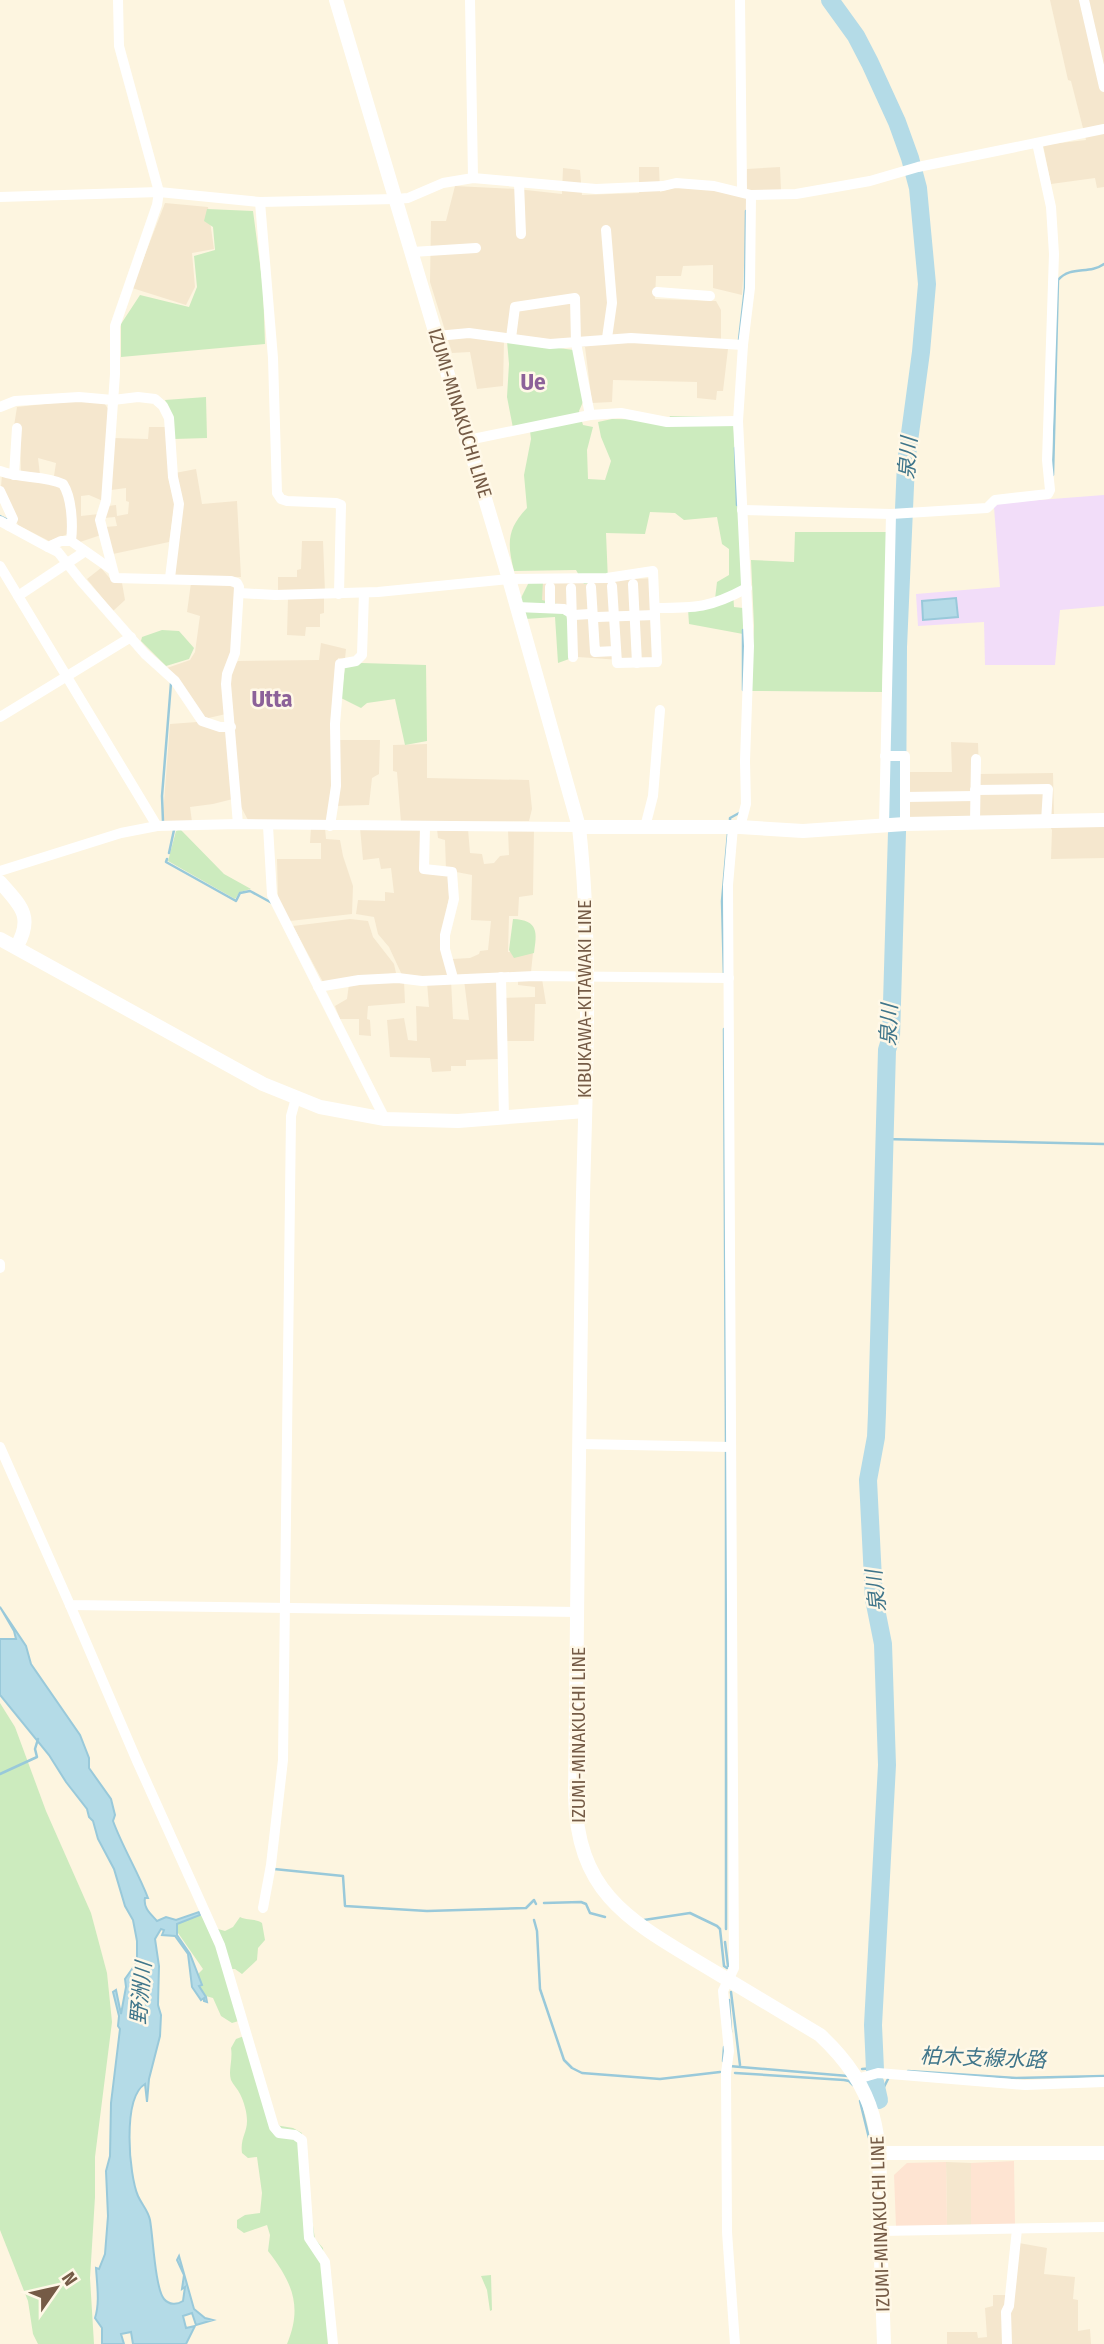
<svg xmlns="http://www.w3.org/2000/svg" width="1104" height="2344" viewBox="0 0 1104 2344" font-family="'Fira Sans Condensed','Noto Sans JP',sans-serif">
<rect width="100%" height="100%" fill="#fdf5e0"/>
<!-- residential -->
<g fill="#f5e7ce">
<polygon points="1050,0 1104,0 1104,187 1097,188 1095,178 1051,184 1043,145 1086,140 1071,81 1068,80"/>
<polygon points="639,167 659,167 660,192 676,187 712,190 744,197 747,169 780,167 781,190 749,191 742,295 713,288 713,265 683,266 681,276 656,276 655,299 716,301 721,310 721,347 728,349 723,391 717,391 716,400 697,398 697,382 613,380 612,402 592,403 585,347 504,341 503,386 477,389 470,352 452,353 430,282 431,221 446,221 455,186 517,189 562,194 563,168 580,170 582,195 639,193"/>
<polygon points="165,203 208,207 214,249 192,253 195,287 186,305 132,288"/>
<polygon points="81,400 104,403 109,410 103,501 89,495 81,496 81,516 99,514 101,535 77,543 74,537 64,483 54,476 56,463 38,458 40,475 21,475 20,427 14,426 17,407"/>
<polygon points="149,427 167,427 175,502 169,542 113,554 105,527 117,526 115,517 104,518 108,506 116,505 117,516 128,514 129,502 126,501 126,488 111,490 114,438 148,439"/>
<polygon points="196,469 202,504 237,501 241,577 174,576 175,473"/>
<polygon points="2,474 53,482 65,490 69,529 68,534 49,541 18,525 1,487"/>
<polygon points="302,541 323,541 325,592 278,593 278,577 297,577 297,570 301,569"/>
<polygon points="101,568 113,582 122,583 125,600 113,611 87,579"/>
<polygon points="656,578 658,659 620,660 578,657 570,605 536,602 535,584"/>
<polygon points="191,583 233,586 236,589 226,714 204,719 167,668 190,660 195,652 200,616 187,612"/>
<polygon points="324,597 324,613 320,614 320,627 306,627 305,636 287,635 288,598"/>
<polygon points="321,643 346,649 345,659 338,658 332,755 333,783 328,822 248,820 239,803 229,681 231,669 238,661 319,660"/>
<polygon points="197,722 229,731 233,799 213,804 190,807 192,822 164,821 163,815 170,724"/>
<polygon points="337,740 380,740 379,774 372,778 369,805 335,806"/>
<polygon points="951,742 978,743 979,774 1053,773 1054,817 1104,816 1104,858 1051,859 1052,830 1044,817 914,821 908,817 907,772 952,772"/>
<polygon points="427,744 427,778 529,780 532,809 529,821 401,822 397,772 393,771 393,745"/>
<polygon points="311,828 325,828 326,839 340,840 343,856 353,886 352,914 290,921 278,899 277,859 321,859 321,843 310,843"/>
<polygon points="360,828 420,830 420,870 448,875 449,897 442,937 450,976 424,978 402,975 389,947 378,934 374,917 356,914 358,900 385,901 385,892 394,893 391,868 381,869 379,858 363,860"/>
<polygon points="437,829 468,829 470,853 482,854 484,864 494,863 500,856 509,855 508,830 534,829 533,895 519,897 518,916 509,916 508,952 533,953 531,972 455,976 452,959 470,958 479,954 480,951 488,950 491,921 471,920 472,875 446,870 445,840 438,838"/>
<polygon points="350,919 368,921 373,937 394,964 396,973 323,982 293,926"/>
<polygon points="518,979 542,979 546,1004 535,1004 534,1041 505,1041 503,998 535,997 535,987 518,985"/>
<polygon points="451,980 453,1019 469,1020 464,980 500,980 499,1059 466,1060 466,1066 451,1066 451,1071 432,1072 430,1058 390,1057 387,1020 404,1018 408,1040 417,1041 416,1006 429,1007 427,982"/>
<polygon points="404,981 405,1003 368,1006 367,1019 370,1020 371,1036 359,1035 359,1019 340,1019 335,1006 347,999 349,984"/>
<polygon points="946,2162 971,2163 971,2225 947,2226"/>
<polygon points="1019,2243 1047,2248 1044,2274 1075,2277 1073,2299 1078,2300 1078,2331 1090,2329 1091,2344 947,2344 947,2332 977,2332 978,2338 987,2337 985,2308 993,2306 993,2295 1012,2295"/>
</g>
<!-- commercial -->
<g fill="#fee4d2">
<polygon points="1014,2161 1015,2224 971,2225 971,2163"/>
<polygon points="946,2162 947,2226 896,2227 894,2175 907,2163"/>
</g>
<!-- education -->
<polygon fill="#f2ddf9" points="1104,495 1104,606 1060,610 1055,665 985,665 984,622 918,626 916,594 1000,587 994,507 999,503"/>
<!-- green -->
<g fill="#ccebbe">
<polygon points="207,209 253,211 263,287 265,344 121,357 121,324 140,295 189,307 197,287 194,256 215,250 213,227 204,221"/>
<path d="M507,341L581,351L586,395L579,411L583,425L593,427L587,450L588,479L605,480L611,461L601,437L598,422L612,419L668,420L670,416L733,417L743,584L733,592L734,607L743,608V634L689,624L688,609L715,599L717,582L729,575V549L722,544L717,517L684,520L675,513L650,512L645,534L606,533L608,581L584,584L576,570L514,571C507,543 507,529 527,508L524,475L531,439L529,423L513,428L507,397L509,364Z"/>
<polygon points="206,397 207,438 174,439 172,418 165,400"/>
<polygon points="795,532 887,532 882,692 751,691 754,626 751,560 794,562"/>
<polygon points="543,581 542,600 565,606 568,626 569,659 558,663 555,617 525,619 521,598 529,582"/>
<polygon points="162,630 179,631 194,648 189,659 166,666 141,641 142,637"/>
<polygon points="362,663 426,665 427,741 405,745 395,699 367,703 361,708 341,698 345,666"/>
<polygon points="180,829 224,874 251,889 240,892 235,899 168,861 176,831"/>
<path d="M513,919C539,920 537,933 534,953L514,958L509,950Z"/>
<polygon points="0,1703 15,1727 46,1811 91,1913 107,1973 112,2022 95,2157 95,2197 90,2278 94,2344 38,2344 33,2334 28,2301 0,2230"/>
<path d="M192,1914L206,1917L211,1927L225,1931L233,1927L240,1917C248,1921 255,1918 262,1923L265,1940L258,1948L257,1960L242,1974L235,1969H231L242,2020L232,2023L221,2016L213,1998L202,1995L194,1978L203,1969L176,1930L178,1921L188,1919Z"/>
<path d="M244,2036L275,2125L293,2128L302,2133L307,2216L312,2219L315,2239L323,2248L326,2285L336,2344H287C303,2306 292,2282 268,2251L270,2235L267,2225L244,2233L237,2228V2220L245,2215L260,2213L262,2193L257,2157L248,2158L242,2153C240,2138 247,2133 247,2121C247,2112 244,2102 240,2094C238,2089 233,2085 231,2080C228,2071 233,2060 231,2048L236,2039Z"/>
<polygon points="491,2275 492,2310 490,2311 487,2290 481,2276"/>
</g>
<!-- water -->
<g fill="#b4dbe7" stroke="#99c9da" stroke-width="2">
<polygon points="956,598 958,617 923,620 922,601"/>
<path d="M0,1607L26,1646L31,1664L80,1735L89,1758V1768L111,1799L115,1815L113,1821C123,1848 138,1872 148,1898H145C143,1908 151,1914 157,1921L166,1917L176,1920L199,1912L200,1915L177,1924V1935L190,1954L202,1985L199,1986L206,1997L207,2002L204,2001V1998L201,2000L192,1987L188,1954L175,1936L162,1935L164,1930L161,1929L155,1939L159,1966L158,2005L161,2015L160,2036L149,2079L147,2102L145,2084C122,2098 129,2175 138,2196C142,2205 148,2210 150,2220C153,2236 155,2288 164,2299C169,2305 177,2305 183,2301L185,2287L182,2289L184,2275L177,2260L179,2256L194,2309L205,2318L213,2320L196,2325L192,2313L183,2316L186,2328L195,2326L186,2344H133L131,2332L121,2334L124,2344H102V2328L95,2318C100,2303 97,2285 96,2268L99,2269L105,2254L108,2216L106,2171L110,2156L111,2103L120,2029L118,2026L119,2016L113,1992L116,1990L121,2014L126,1987L125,1979L137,1962V1941L133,1920L125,1906L114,1869L98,1839L93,1821L89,1817L87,1809L66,1782L49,1755L0,1695V1639H16L14,1631Z"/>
</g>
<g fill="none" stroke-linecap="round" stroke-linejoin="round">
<!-- stream -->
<g stroke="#99c9da" stroke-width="2.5">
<polyline points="739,340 745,288 746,211"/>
<polyline points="735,448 737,505"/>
<path d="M1053,475L1058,280C1071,265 1089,275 1104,264"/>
<polyline points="0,516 8,520"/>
<polyline points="743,690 743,630"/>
<polyline points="163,822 162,796 171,683"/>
<polyline points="730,823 730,818 741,812"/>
<polyline points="169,853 174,830"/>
<polyline points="167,859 166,862 236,901 240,893 250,891 272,903"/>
<polyline points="724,977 722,901 728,833"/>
<polyline points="724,1029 726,1442"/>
<polyline points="884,1139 1104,1144"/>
<polyline points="0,1774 37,1757 35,1749 38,1739"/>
<polyline points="274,1869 343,1876 345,1906 427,1911 526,1908 534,1900 536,1904"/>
<polyline points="544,1903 581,1902 586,1904 590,1913 605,1917"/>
<polyline points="534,1920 537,1931 540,1989 564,2060 572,2068 582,2073 660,2079 720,2072"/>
<polyline points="644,1920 690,1913 717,1926 720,1929 724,1966 727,1968"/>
<polyline points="726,1929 726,1449"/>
<polyline points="725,1942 728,1966"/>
<polyline points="731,1992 740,2065"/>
<polyline points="729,2000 731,2032"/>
<polyline points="723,2061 724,2047"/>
<polyline points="729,2066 848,2076"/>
<polyline points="862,2069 875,2068"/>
<polyline points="908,2071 1016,2078 1104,2076"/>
<polyline points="735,2073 844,2080 849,2081 853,2085"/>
<polyline points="876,2094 881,2093 889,2077"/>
<polyline points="860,2101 869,2138"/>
</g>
<!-- river -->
<g stroke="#b4dbe7" stroke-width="18">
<polyline points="830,0 856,36 870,63 897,122 910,158 918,188 927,284 921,352 906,463 898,647 897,832 891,1037 887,1050 877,1413 876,1437 868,1480 874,1599 883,1644 887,1765 873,2025 875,2070"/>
<polyline points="875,2082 879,2100"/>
</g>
<!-- street -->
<g stroke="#fff" stroke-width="10">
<polyline points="118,0 119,46 159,192 157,205 115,326 115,374 106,501 100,520 115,578 231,581 237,583 239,587 235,653 227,674 226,684 238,824"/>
<polyline points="470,0 473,178"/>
<polyline points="740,0 742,192"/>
<polyline points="1084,0 1104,87"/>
<polyline points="519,183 521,234"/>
<polyline points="0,197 159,192 260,202 396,199 408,198 443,183 473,178 596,189 663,186 676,183 714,186 751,195 796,194 870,181 918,167 1104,129"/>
<polyline points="260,202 273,358 277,493 281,499 287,501 336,503 341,505 339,594"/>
<polyline points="606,230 612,303 607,338"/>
<polyline points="412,252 476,248"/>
<polyline points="657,292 710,296"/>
<polyline points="437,336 469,333 550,344 631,338 743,345"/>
<polyline points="511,338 515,307 575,298 576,343 590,415"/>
<polyline points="0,407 15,401 79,397 113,400 138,397 155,399 163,406 169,418 173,477 179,504 170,578"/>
<polyline points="468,440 590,415 621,413 667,422 738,421"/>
<path d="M0,471C21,479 43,475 63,484C72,498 73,525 71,541"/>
<polyline points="14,475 17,428"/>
<polyline points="0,491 13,519 9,526"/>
<polyline points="742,510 891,514 987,508 995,500 1048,494 1050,490 1047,460 1054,254 1051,207 1037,143"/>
<polyline points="0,521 48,547 61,541 71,541 111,569"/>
<polyline points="48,547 58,552 81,581 145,654 175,681 202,721 220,727 231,727"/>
<polyline points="0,566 157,826"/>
<polyline points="633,584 637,663"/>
<polyline points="591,587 595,652 616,651"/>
<polyline points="571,588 573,657"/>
<polyline points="239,593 275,595 378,592 509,579 607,578 653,571 657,662 617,663 612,586"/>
<polyline points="18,596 84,552"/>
<polyline points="517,607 564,609 574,615 590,614 597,617 655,615"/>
<polyline points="550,608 550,587"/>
<path d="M655,608C696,608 710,608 747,588"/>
<polyline points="0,717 131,637"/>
<polyline points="885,756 905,756 905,824"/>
<polyline points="975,790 1048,789 1046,822"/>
<polyline points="905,797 975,796"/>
<polyline points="975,823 976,759"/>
<polyline points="268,826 272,895 385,1119"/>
<polyline points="330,826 336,786 335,724 340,664 356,661 362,655 364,593"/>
<polyline points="425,826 424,869 452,872 454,899 445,935 445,949 453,978"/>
<polyline points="884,826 891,514"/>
<polyline points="645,827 653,796 660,710"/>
<polyline points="733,827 728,885 734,1968 723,1991 729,2051 726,2073 727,2232 735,2344"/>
<polyline points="740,827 746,804 745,761 749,646 738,421 743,345 750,288 751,195"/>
<polyline points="0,871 121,833 157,826 238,824 579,827"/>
<polyline points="501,977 504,1118"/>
<polyline points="318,987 359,980 398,978 422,981 534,976 729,978"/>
<polyline points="0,1264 0,1268"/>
<polyline points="579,1444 731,1447"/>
<polyline points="0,1447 70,1605 578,1612"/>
<polyline points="70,1605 137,1761 220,1945 274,2127 279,2133 295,2135 302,2140 309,2238 325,2262 333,2344"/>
<polyline points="263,1908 271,1865 283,1760 291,1116 296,1098"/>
<polyline points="857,2079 878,2073 1025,2085 1104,2082"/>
<polyline points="880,2231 1104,2227"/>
<polyline points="1007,2344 1006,2312 1009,2306 1017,2229"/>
</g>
<!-- secondary -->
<g stroke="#fff" stroke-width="14">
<path d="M336,0L509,579L579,827C594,965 584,1106 582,1244C578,1428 578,1611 575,1795C577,1896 632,1922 710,1969C747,1991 783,2013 820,2035C888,2098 879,2148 880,2231C881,2269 883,2306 884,2344"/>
<polyline points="579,827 740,827 803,831 905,824 1104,820"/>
<path d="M0,882C20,905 34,916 17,946"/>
<polyline points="0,939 263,1084 320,1107 385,1119 458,1121 585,1111"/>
<polyline points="881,2153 1104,2153"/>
</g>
</g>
<g text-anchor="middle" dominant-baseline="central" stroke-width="5" stroke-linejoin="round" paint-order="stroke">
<!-- street labels -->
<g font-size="19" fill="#755b46" stroke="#fff8e7">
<text transform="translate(460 413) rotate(73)">IZUMI-MINAKUCHI LINE</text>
<text transform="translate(584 999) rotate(-90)">KIBUKAWA-KITAWAKI LINE</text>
<text transform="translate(578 1735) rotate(-90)">IZUMI-MINAKUCHI LINE</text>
<text transform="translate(880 2224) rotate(-92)">IZUMI-MINAKUCHI LINE</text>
</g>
<!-- water labels -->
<g font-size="21" font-style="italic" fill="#3f758a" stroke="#fff8e7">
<text transform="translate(908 458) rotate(-86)">泉川</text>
<text transform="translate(889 1025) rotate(-88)">泉川</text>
<text transform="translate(876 1591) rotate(-96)">泉川</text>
<text transform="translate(141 1993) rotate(-85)">野洲川</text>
<text transform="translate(983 2058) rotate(2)">柏木支線水路</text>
</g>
<!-- quarter labels -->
<g font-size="23" font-weight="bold" fill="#8c6199" stroke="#fff8e7">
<text x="533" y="382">Ue</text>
<text x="272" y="699">Utta</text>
</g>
</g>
<!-- north arrow -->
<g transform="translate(56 2288) rotate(56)" stroke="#fff8e7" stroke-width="5" paint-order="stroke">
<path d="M0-5L12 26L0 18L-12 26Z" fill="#755b46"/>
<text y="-10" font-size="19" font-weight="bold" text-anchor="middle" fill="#755b46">N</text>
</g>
</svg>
